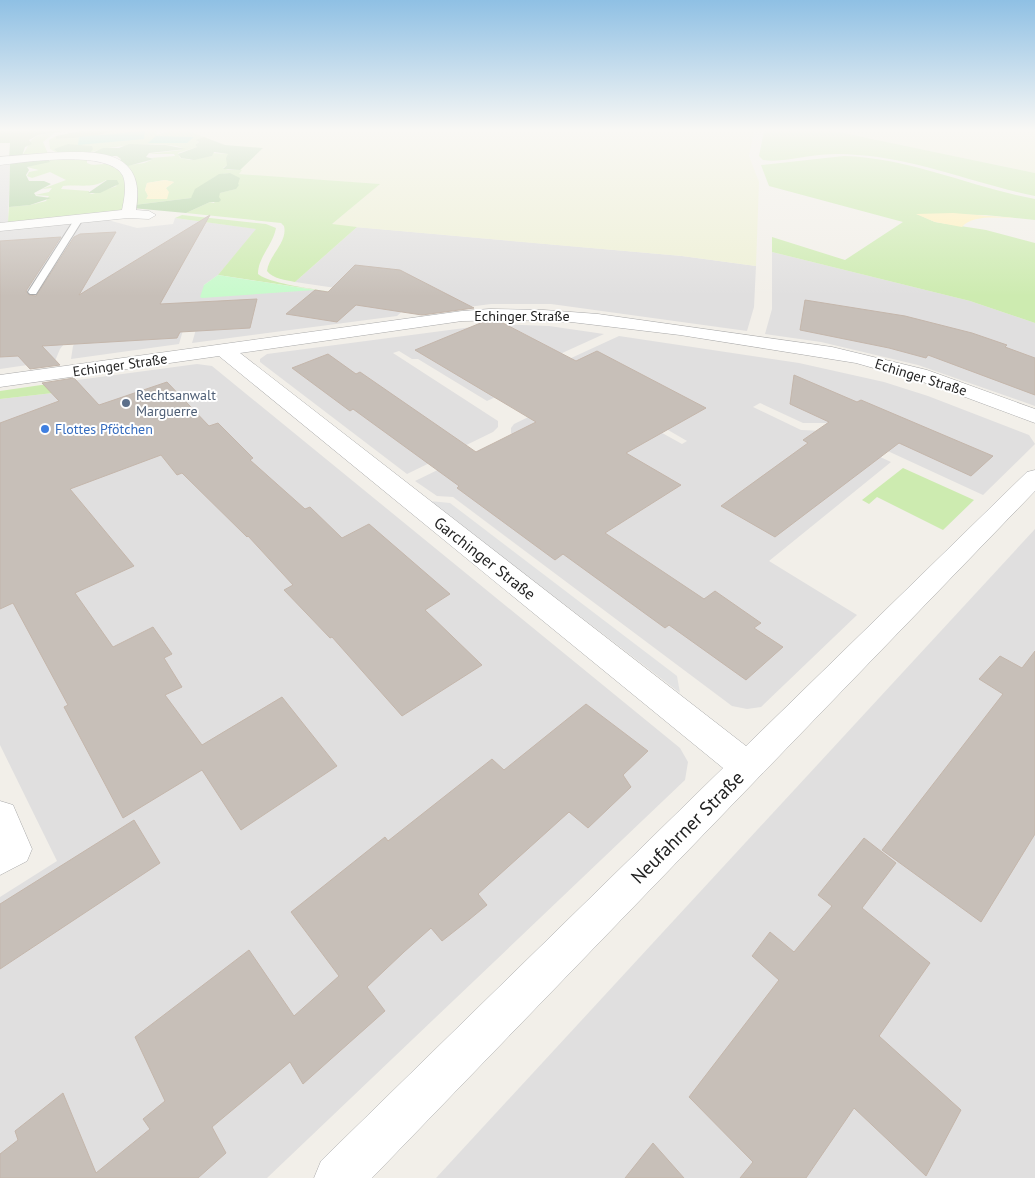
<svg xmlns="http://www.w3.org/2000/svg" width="1035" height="1178" viewBox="0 0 1035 1178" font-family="'PT Sans',sans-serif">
<rect width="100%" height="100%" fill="#f2efe9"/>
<!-- residential -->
<g fill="#e0dfdf">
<polygon points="10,162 8,222 0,223 0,163"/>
<polygon points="175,218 257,229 218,275 204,285 315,290 410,304 397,316 192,343 204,302 191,303 179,344 71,359 73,346 113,295 104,293 60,349 55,361 0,369 0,231 108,220 137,228 173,224"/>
<polygon points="357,227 682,256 756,266 754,307 747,331 551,304 491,304 445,310 417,300 295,282"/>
<polygon points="772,252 970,301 1035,323 1035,406 918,365 821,342 765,334 772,309"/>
<polygon points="495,324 549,326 604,334 538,364 551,371 487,401 418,359 412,359 399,351 393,353 498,421 498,427 493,432 407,474 260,362 260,359 267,354"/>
<polygon points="619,336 799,363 884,382 928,396 1029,435 1035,444 983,495 827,423 803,423 760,403 753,407 801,430 824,431 891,462 769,561 857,615 761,707 747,709 732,706 453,497 437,496 415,481 489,445 516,439 511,433 511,428 514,424 572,396 599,398 682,444 687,441 556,365"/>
<polygon points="197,364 212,366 680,748 688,762 685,780 267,1178 0,1178 0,897 57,861 0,745 0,399 53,393 55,383"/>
<polygon points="1035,529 1035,1178 436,1178"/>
</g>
<!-- farmland -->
<g fill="#eef0d5">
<polygon points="188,131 754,131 749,156 759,182 756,266 682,256 331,225 379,184 238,174 239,147 225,145"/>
<polygon points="834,131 1035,131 1035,173"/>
</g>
<!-- grass -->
<g fill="#cdebb0" fill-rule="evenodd">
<path d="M114,131H160L156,132L157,135L168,131H165H188L207,138L197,141L199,142L195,145L197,147L178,153L180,158L190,160L212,156V153L229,154L227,165L223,168L228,170H242L239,174L380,184L332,224L357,227L295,282C286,280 273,279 267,271C269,255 288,242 284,226L281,223L186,213L210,202L214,203L220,193L235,189L237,184L230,173C211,174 203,186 191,198L134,205L124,166L144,163L154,159L151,158L175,156L174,154H148L181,150L182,148C167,140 103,146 90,153L92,146L72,145L54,149L59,154L50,149L49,140L56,136V139L92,137ZM165,180L174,182L166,188L167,199H147L148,195L145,190L147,183Z"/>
<path d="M764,131H834L1035,173V196C975,184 919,159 857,155C840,153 822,154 804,157C790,159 777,162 763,160L759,156Z"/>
<path d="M54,133L43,142L49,156H22C34,138 28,136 54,133Z"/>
<path d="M844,156C911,158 970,187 1035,199V220L985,215L917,214L935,222L986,230L1035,243V323L970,301L772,252V237L845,260L903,222L769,186L761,165Z"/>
<path d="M48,159L87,160V163C95,167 102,163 110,164C131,168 126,194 124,208L117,212L8,222L9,207L30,205L46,201L49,196L35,195L49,192L52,188L42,189L66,180L50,172L32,178L27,176L29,172L39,170L27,167L50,161ZM106,180L117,186L92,194L89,193V191L61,189L63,186C79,184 92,189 106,180Z"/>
<path d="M182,215L266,224L276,228C273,245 258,257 258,274C273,288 379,297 406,301L410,304L218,275L256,229L175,218Z"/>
<polygon points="55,383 53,393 0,399 0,391"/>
<polygon points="903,468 974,500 943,530 877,497 869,504 862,500"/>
</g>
<!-- forest -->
<g fill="#add19e">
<polygon points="0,131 66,131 38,135 29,140 32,144 25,147 22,156 9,159 10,143 0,143"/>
<polygon points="79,131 114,131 92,137 56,139 56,136"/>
<polygon points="204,137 225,145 263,148 240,170 223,169 227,165 226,158 228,154 214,152 212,156 194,160 181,158 178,154 197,147 195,145 199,142 196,140"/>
<polygon points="68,144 92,146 93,149 90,153 58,153 54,149"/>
<polygon points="129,144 166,145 186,149 149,153 146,157 154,159 128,166 119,162 121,159 117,156 99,156 92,153 103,148 119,148"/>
<polygon points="48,159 50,162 27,167 29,170 26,175 29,181 44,181 51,184 34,193 36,196 51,198 30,205 9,207 10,162"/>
<polygon points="230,173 240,178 238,184 239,185 236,189 220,193 219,197 221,200 219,202 210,202 186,213 132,208 134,205 191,198 195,189 219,174"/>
<polygon points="107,180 117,180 119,184 100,193 88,193"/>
</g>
<!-- sand -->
<g fill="#fff1ba">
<polygon points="165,180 174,182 166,188 169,192 167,199 146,199 148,196 145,190 147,183"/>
<path d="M953,213L1014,218C1000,218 972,214 962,227L935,222L916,214Z"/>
</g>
<!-- park -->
<polygon fill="#c8facc" points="218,275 315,290 202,298 200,297 204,285"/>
<!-- pitch -->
<g fill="#88e0be">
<polygon points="145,131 144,139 78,145 79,137"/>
<polygon points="156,136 194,137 187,143 148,143"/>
</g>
<!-- parking -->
<polygon fill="#e2e2e2" points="430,501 450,503 677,676 680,693"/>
<!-- building -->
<g fill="#c7bfb8" stroke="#c4b6ab">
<polygon points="210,215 160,304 257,299 250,328 180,332 177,338 42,346 60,365 30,369 18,356 0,357 0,241 61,237 26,291 29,295 36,296 74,237 80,234 116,232 79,295"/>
<polygon points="355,265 400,270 474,308 422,315 356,305 337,322 286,314 315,290 328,292"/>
<polygon points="805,300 905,316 972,333 1007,345 1005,347 1035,358 1035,395 928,355 926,358 889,348 800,330"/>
<polygon points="483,322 501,322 576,361 597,351 706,408 626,453 681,485 605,533 704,599 715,591 761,623 754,628 783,647 746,680 669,625 665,628 563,554 555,560 457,488 459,486 353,409 350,411 292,368 328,354 356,374 360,372 476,452 536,422 415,350"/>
<polygon points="794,375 857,402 861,400 993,456 971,476 899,443 775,537 721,506 808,443 803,440 829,422 790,404"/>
<polygon points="74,378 99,405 167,382 209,426 218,423 253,458 250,460 305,509 310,507 342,538 369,524 450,594 425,610 482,665 402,716 332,637 330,638 284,590 293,585 248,536 247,537 182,473 177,475 161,455 70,489 134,566 75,593 113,647 153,627 172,654 164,658 182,687 165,695 202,745 282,697 337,766 241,830 202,770 123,818 64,707 68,705 13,603 0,609 0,423 59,401 42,383"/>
<polygon points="1035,651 1035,834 981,922 882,850 1003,694 979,679 1000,656 1022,668"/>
<polygon points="586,704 648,751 623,775 631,787 588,828 569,812 478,894 487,905 470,919 442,941 431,928 404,952 367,987 385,1011 303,1084 290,1062 212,1127 226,1153 198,1178 0,1178 0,1154 18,1140 15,1131 63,1093 96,1173 150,1129 143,1119 165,1101 135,1037 249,950 294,1016 339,976 291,912 385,837 388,841 492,759 504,770"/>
<polygon points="134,820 160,863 0,969 0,904"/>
<polygon points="864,838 896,863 862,908 930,963 879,1036 961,1110 926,1176 854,1108 806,1178 740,1178 753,1162 689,1097 779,980 752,956 770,932 794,952 832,906 818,895"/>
<polygon points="653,1143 684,1178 625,1178"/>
</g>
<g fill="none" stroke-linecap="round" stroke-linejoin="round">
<defs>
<polygon id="lane" points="76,217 83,219 36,294 30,294 28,292"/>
<g id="street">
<path d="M48,153C93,151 147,147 136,210L149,211L156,215L149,219L128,218L0,231V223L122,210C124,200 127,186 123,176C110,149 25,162 0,165V157Z"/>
<polygon points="490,309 544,310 598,314 832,347 927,370 1035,409 1035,423 933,385 856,363 680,335 571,322 517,320 462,321 240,353 746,746 1027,472 1035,470 1035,491 372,1178 314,1178 321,1161 723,768 219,356 0,387 0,375 462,311"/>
<polygon points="0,801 13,805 32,849 27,861 0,875"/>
</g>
</defs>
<!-- lane casing -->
<use href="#lane" stroke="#a9a9a9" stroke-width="2"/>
<!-- street casing -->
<use href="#street" stroke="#a9a9a9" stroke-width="1"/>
<!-- lane -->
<use href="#lane" fill="#fff" fill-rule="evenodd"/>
<!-- street -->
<use href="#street" fill="#fff" fill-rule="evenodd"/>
</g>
<!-- sky -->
<linearGradient id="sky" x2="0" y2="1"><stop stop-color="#8fc0e4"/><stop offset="0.44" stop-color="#f9f8f5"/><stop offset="1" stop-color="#f9f8f5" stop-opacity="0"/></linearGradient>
<rect width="1035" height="296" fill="url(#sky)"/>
<!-- markers -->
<circle fill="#5c6f8a" stroke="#fff" stroke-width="2" cx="126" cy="403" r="5"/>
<circle fill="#3f7fe0" stroke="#fff" stroke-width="2" cx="45" cy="429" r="5"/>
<g text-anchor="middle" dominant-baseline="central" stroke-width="4" stroke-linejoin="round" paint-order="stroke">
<!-- far-street labels -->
<g font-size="14" fill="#222" stroke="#fff">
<text x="522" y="316">Echinger Straße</text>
<text transform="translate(120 365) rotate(-8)">Echinger Straße</text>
<text transform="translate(921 377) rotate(17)">Echinger Straße</text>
</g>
<!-- far-service labels -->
<g font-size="14" fill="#4e5e75" stroke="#fff" text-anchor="start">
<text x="136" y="395">Rechtsanwalt<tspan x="136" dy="16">Marguerre</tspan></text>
</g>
<!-- far-shop labels -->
<g font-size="14" fill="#366cbe" stroke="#fff" text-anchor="start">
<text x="55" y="429">Flottes Pfötchen</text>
</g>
<!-- street labels -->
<g font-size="16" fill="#222" stroke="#fff">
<text transform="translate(485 558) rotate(38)">Garchinger Straße</text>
</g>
<!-- near-street labels -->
<g font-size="19" fill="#222" stroke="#fff">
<text transform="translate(687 827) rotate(-45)">Neufahrner Straße</text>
</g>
</g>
</svg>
